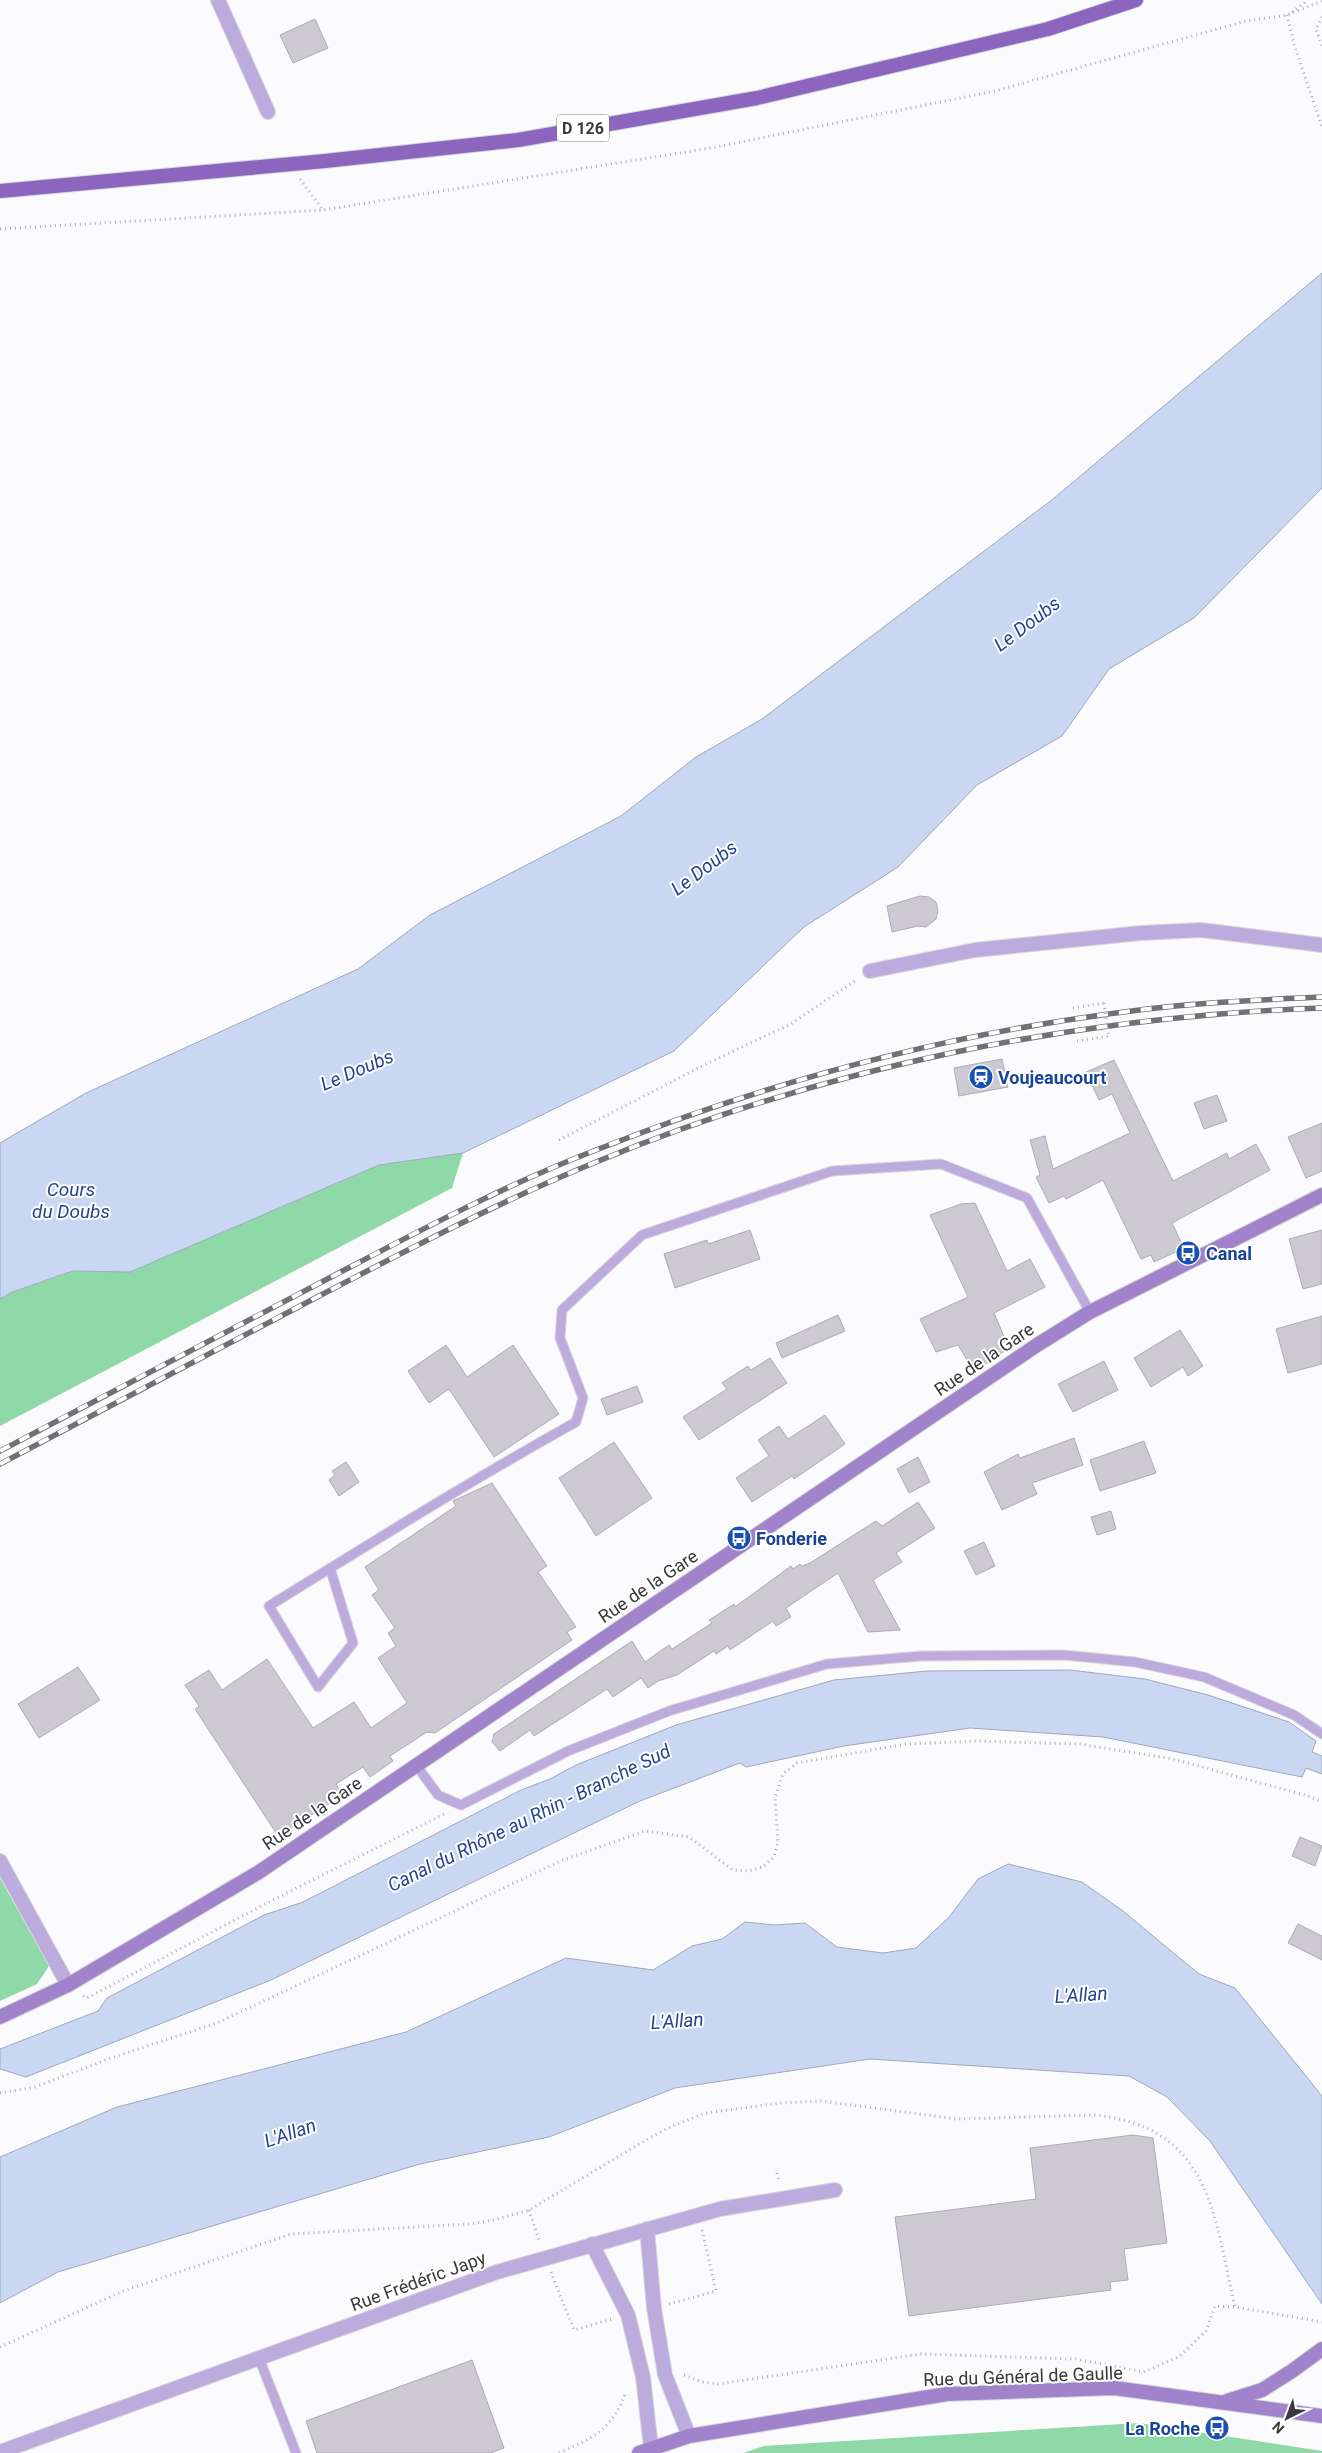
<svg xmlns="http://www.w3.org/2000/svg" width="1322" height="2453" viewBox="0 0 1322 2453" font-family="Roboto,sans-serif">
<rect width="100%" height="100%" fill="#fbfbfe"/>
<!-- forest -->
<g fill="#8ed9a7">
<polygon points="463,1153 452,1188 0,1426 0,1299 10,1293 73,1271 130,1272 379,1165"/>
<polygon points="0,1878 49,1966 37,1984 0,2001"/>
<polygon points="1139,2423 1322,2451 1322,2453 743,2453 764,2446"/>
</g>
<!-- water -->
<g fill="#c9d7f3" stroke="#9ea8bc">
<polygon points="1322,273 1322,488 1194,618 1109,669 1062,736 977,785 898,867 804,927 674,1051 463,1153 379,1165 130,1272 72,1271 10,1293 0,1299 0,1143 86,1093 358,969 430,915 621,816 696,757 762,719 1053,499"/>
<polygon points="1070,1670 1145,1679 1208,1695 1289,1722 1316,1741 1312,1752 1322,1756 1322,1774 1306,1768 1302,1777 1103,1737 970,1728 844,1746 746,1767 740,1763 640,1801 271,1980 26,2077 0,2069 0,2049 98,2011 107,1998 264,1915 303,1902 521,1790 550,1779 576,1765 676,1725 834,1680 927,1671"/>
<polygon points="1008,1864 1082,1882 1123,1911 1199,1974 1235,1988 1322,2096 1322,2304 1210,2141 1167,2097 1129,2076 870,2059 675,2088 549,2137 420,2164 58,2272 0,2303 0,2157 117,2107 406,2032 566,1958 653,1970 692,1946 722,1939 745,1922 775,1925 805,1923 837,1947 883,1953 916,1948 949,1917 978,1879"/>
</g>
<!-- building -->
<g fill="#ccc9d0" stroke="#aeabb2">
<polygon points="315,19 328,48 293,63 280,35"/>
<polygon points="920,896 929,897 936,902 938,911 936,919 926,927 918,926 892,932 887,906"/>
<polygon points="1002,1059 1008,1087 959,1096 954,1068"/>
<polygon points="1114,1060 1173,1181 1227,1153 1229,1159 1256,1144 1270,1170 1172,1223 1184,1248 1154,1262 1151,1255 1141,1259 1103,1180 1066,1199 1064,1196 1049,1203 1036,1177 1040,1175 1030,1140 1045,1136 1053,1169 1130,1133 1112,1094 1099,1100 1086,1072"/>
<polygon points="1217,1095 1227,1121 1204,1129 1194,1103"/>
<polygon points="1322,1123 1322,1171 1306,1178 1288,1137"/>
<polygon points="975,1203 1007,1271 1030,1259 1045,1287 994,1313 1009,1348 979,1368 973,1361 969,1363 958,1345 936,1352 920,1319 968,1297 930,1215 961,1204"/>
<polygon points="750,1230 760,1259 675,1288 664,1254 707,1240 708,1244"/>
<polygon points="1322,1230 1322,1284 1303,1289 1289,1239"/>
<polygon points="838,1315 845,1331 782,1358 776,1343"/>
<polygon points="1322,1316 1322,1364 1288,1373 1276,1329"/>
<polygon points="1180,1330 1203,1366 1188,1376 1183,1367 1151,1387 1134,1358"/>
<polygon points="446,1345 467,1377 513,1345 559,1414 494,1457 449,1389 429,1403 408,1371"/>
<polygon points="770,1358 787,1383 699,1440 683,1417 727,1389 722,1383 748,1366 751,1370"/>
<polygon points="1104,1361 1118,1390 1073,1412 1058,1384"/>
<polygon points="637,1386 643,1402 607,1415 601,1399"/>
<polygon points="825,1415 845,1444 794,1479 792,1476 752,1502 736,1478 769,1456 758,1440 779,1426 788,1439"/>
<polygon points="1074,1438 1083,1465 1032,1483 1037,1494 1002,1510 984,1472 1018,1454 1020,1458"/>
<polygon points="1144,1441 1156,1473 1100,1491 1090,1460"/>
<polygon points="614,1442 652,1498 596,1536 559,1478"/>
<polygon points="918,1457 930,1482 909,1493 897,1469"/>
<polygon points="346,1462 359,1482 339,1496 329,1480 335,1475 332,1471"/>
<polygon points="492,1483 547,1566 538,1572 576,1627 567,1632 572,1640 435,1733 427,1732 390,1756 393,1761 370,1777 363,1767 336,1784 343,1795 278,1836 195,1709 199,1706 185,1685 209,1670 222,1690 267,1659 313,1728 354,1702 371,1728 407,1703 378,1658 396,1646 388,1633 395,1628 372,1595 379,1590 365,1567 456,1506 453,1501"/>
<polygon points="918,1502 935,1528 896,1553 902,1562 873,1580 900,1630 868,1632 838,1573 786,1608 791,1617 776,1626 773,1621 730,1650 728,1646 716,1654 714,1651 677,1675 658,1681 648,1688 641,1678 613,1697 607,1689 534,1736 530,1730 500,1751 492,1742 494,1734 632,1641 645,1662 669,1645 672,1649 712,1623 709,1620 734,1604 735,1607 791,1566 793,1569 800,1564 802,1566 810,1563 876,1521 882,1526"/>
<polygon points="1111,1511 1116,1529 1097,1535 1091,1517"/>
<polygon points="984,1542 995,1566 976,1575 964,1551"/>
<polygon points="78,1667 100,1700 39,1738 18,1704"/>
<polygon points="1300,1837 1322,1846 1315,1866 1292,1856"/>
<polygon points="1298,1924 1322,1936 1322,1960 1288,1943"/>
<polygon points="1133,2135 1153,2138 1167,2243 1124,2249 1128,2280 1110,2282 1111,2290 909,2316 895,2217 1036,2199 1030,2148"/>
<polygon points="472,2360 504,2448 491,2453 317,2453 306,2421"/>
</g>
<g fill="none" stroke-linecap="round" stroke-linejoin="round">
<defs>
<g id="service">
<path d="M330,1568L353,1643L318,1687L269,1606C371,1543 472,1480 576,1422L583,1398L560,1338L562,1310L642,1235L832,1171L941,1164L1027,1198L1090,1312"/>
<polyline points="416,1765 438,1795 461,1805 568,1751 669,1711 827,1664 921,1656 1064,1655 1135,1662 1204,1677 1294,1715 1322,1734"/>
<polyline points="259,2358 296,2453"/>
</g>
<g id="minor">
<polyline points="218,0 268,112"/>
<polyline points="870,971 975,950 1141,933 1201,930 1322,945"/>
<polyline points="0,1861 68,1985"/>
<polyline points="647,2229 654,2308 665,2375 689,2436"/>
<polyline points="592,2244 628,2315 643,2377 651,2448"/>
<polyline points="0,2452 497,2272 720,2209 835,2190"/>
</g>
<g id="secondary">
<polyline points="0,2017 68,1985 259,1872 1037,1345 1090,1312 1322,1195"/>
<polyline points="1227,2401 1262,2390 1292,2371 1322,2349"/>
<polyline points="639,2453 689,2436 947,2394 1114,2388 1322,2416"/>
</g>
<polyline id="primary" points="0,191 325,161 518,140 757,98 1048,29 1136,0"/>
</defs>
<!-- service casing -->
<use href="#service" stroke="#d8d8db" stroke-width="11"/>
<!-- minor casing -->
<use href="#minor" stroke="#d8d8db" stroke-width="16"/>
<!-- secondary casing -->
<use href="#secondary" stroke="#d8d8db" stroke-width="16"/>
<!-- primary casing -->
<use href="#primary" stroke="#d8d8db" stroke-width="16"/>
<!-- path -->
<g stroke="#aeaeb1" stroke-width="3" stroke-dasharray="1 4" stroke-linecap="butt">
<polyline points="1292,12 1308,0"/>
<polyline points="1287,15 1294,44 1322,127"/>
<polyline points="1322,17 1316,29 1322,46"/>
<polyline points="300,179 323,210 711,148 995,91 1246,21 1287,15 1322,1"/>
<polyline points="0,229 323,210"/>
<polyline points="1073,1008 1104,1003"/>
<polyline points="1077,1041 1109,1036"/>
<polyline points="559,1140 710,1062 789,1025 858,979"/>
<polyline points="83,1996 87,1998 269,1902 446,1813"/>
<polyline points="0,2093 35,2087 111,2058 217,2023 563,1860 645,1831 689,1837 733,1870 749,1871 763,1867 774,1857 778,1842 775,1797 783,1774 797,1763 906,1744 976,1741 1079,1744 1173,1759 1308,1796 1322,1802"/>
<polyline points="777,2173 779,2182"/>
<polyline points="529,2210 540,2243"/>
<polyline points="551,2272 574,2330 612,2319"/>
<polyline points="669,2304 716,2291 702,2230"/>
<path d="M0,2347L123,2291L291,2234L469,2224L494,2220L529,2210L646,2140L672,2126L706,2113L780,2103L821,2101L957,2119L1094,2115C1211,2127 1213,2213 1235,2307L1322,2322"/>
<polyline points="684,2375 702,2382 718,2384 921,2354 1076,2359 1144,2372 1180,2356 1206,2331 1215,2306 1235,2307"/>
<path d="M559,2453C593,2438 612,2430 626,2392"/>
</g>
<!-- service -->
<use href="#service" stroke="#beabdd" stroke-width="9"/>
<!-- minor -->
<use href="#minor" stroke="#beabdd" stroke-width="14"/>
<!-- secondary -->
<use href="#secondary" stroke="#a183cc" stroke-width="14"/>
<!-- primary -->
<use href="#primary" stroke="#8c65bf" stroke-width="14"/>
<defs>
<g id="rail">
<path d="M0,1451C111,1392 222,1334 333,1276C419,1231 505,1185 596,1150C766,1083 942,1035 1124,1012C1189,1003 1256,1000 1322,997"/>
<path d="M0,1464C107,1407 214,1351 321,1295C411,1248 501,1201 596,1162C826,1067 1074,1017 1322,1008"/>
</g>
</defs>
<!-- rail casing -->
<use href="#rail" stroke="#717174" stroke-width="5.5"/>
<!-- rail -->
<use href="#rail" stroke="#fff" stroke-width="4" stroke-dasharray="11" stroke-linecap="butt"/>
<!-- path-bridge -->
<polyline stroke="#aeaeb1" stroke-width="3" stroke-dasharray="1 4" stroke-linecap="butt" points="1104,1003 1109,1036"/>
</g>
<!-- icons -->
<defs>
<symbol id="station-disc" viewBox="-11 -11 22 22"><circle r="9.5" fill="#1a4fb4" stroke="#fff"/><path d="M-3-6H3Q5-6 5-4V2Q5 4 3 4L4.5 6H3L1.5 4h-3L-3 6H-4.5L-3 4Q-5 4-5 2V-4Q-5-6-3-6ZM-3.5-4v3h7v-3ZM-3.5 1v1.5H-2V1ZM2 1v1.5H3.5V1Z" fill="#fff"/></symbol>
<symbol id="bus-disc" viewBox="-11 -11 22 22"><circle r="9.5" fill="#1a4fb4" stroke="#fff"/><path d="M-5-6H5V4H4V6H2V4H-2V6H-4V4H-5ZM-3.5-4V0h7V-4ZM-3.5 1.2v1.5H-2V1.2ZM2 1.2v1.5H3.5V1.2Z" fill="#fff"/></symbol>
</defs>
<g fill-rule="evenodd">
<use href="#station-disc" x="967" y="1063" width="28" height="28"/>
<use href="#bus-disc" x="1174" y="1239" width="28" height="28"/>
<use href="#bus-disc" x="725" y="1524" width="28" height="28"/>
<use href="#bus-disc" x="1203" y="2414" width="28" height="28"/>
</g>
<g text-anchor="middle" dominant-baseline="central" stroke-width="4" stroke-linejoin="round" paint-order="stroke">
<!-- shield labels -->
<rect fill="#fff" stroke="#747476" stroke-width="1" x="557" y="114.5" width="52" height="27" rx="4"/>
<g font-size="16" font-weight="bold" fill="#39393c">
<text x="583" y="128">D 126</text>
</g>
<!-- transit labels -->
<g font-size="18" font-weight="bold" fill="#164399" stroke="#fff" text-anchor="start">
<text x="998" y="1077">Voujeaucourt</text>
<text x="1206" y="1253">Canal</text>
<text x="756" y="1538">Fonderie</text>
<text x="1200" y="2428" text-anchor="end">La Roche</text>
</g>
<!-- street labels -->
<g font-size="18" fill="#39393c" stroke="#fff">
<text transform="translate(984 1359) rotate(-34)">Rue de la Gare</text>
<text transform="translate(648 1586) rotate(-34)">Rue de la Gare</text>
<text transform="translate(312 1813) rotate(-34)">Rue de la Gare</text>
<text transform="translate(418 2281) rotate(-20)">Rue Frédéric Japy</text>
<text transform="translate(1023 2376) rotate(-2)">Rue du Général de Gaulle</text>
</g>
<!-- water labels -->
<g font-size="19" font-style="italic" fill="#244491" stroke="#fff">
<text transform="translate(1027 624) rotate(-37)">Le Doubs</text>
<text transform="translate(704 868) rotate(-37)">Le Doubs</text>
<text transform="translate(357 1070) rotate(-23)">Le Doubs</text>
<text x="71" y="1189">Cours<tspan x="71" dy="22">du Doubs</tspan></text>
<text transform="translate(529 1818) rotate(-26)">Canal du Rhône au Rhin - Branche Sud</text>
<text transform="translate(1081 1995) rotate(-4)">L'Allan</text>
<text transform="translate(677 2021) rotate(-4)">L'Allan</text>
<text transform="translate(290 2133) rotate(-19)">L'Allan</text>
</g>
</g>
<!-- north arrow -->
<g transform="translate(1287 2418) rotate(222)" stroke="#ffffff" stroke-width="4" paint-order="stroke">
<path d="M0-4L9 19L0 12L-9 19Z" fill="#39393c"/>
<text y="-8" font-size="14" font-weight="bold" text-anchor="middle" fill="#39393c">N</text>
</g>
</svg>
